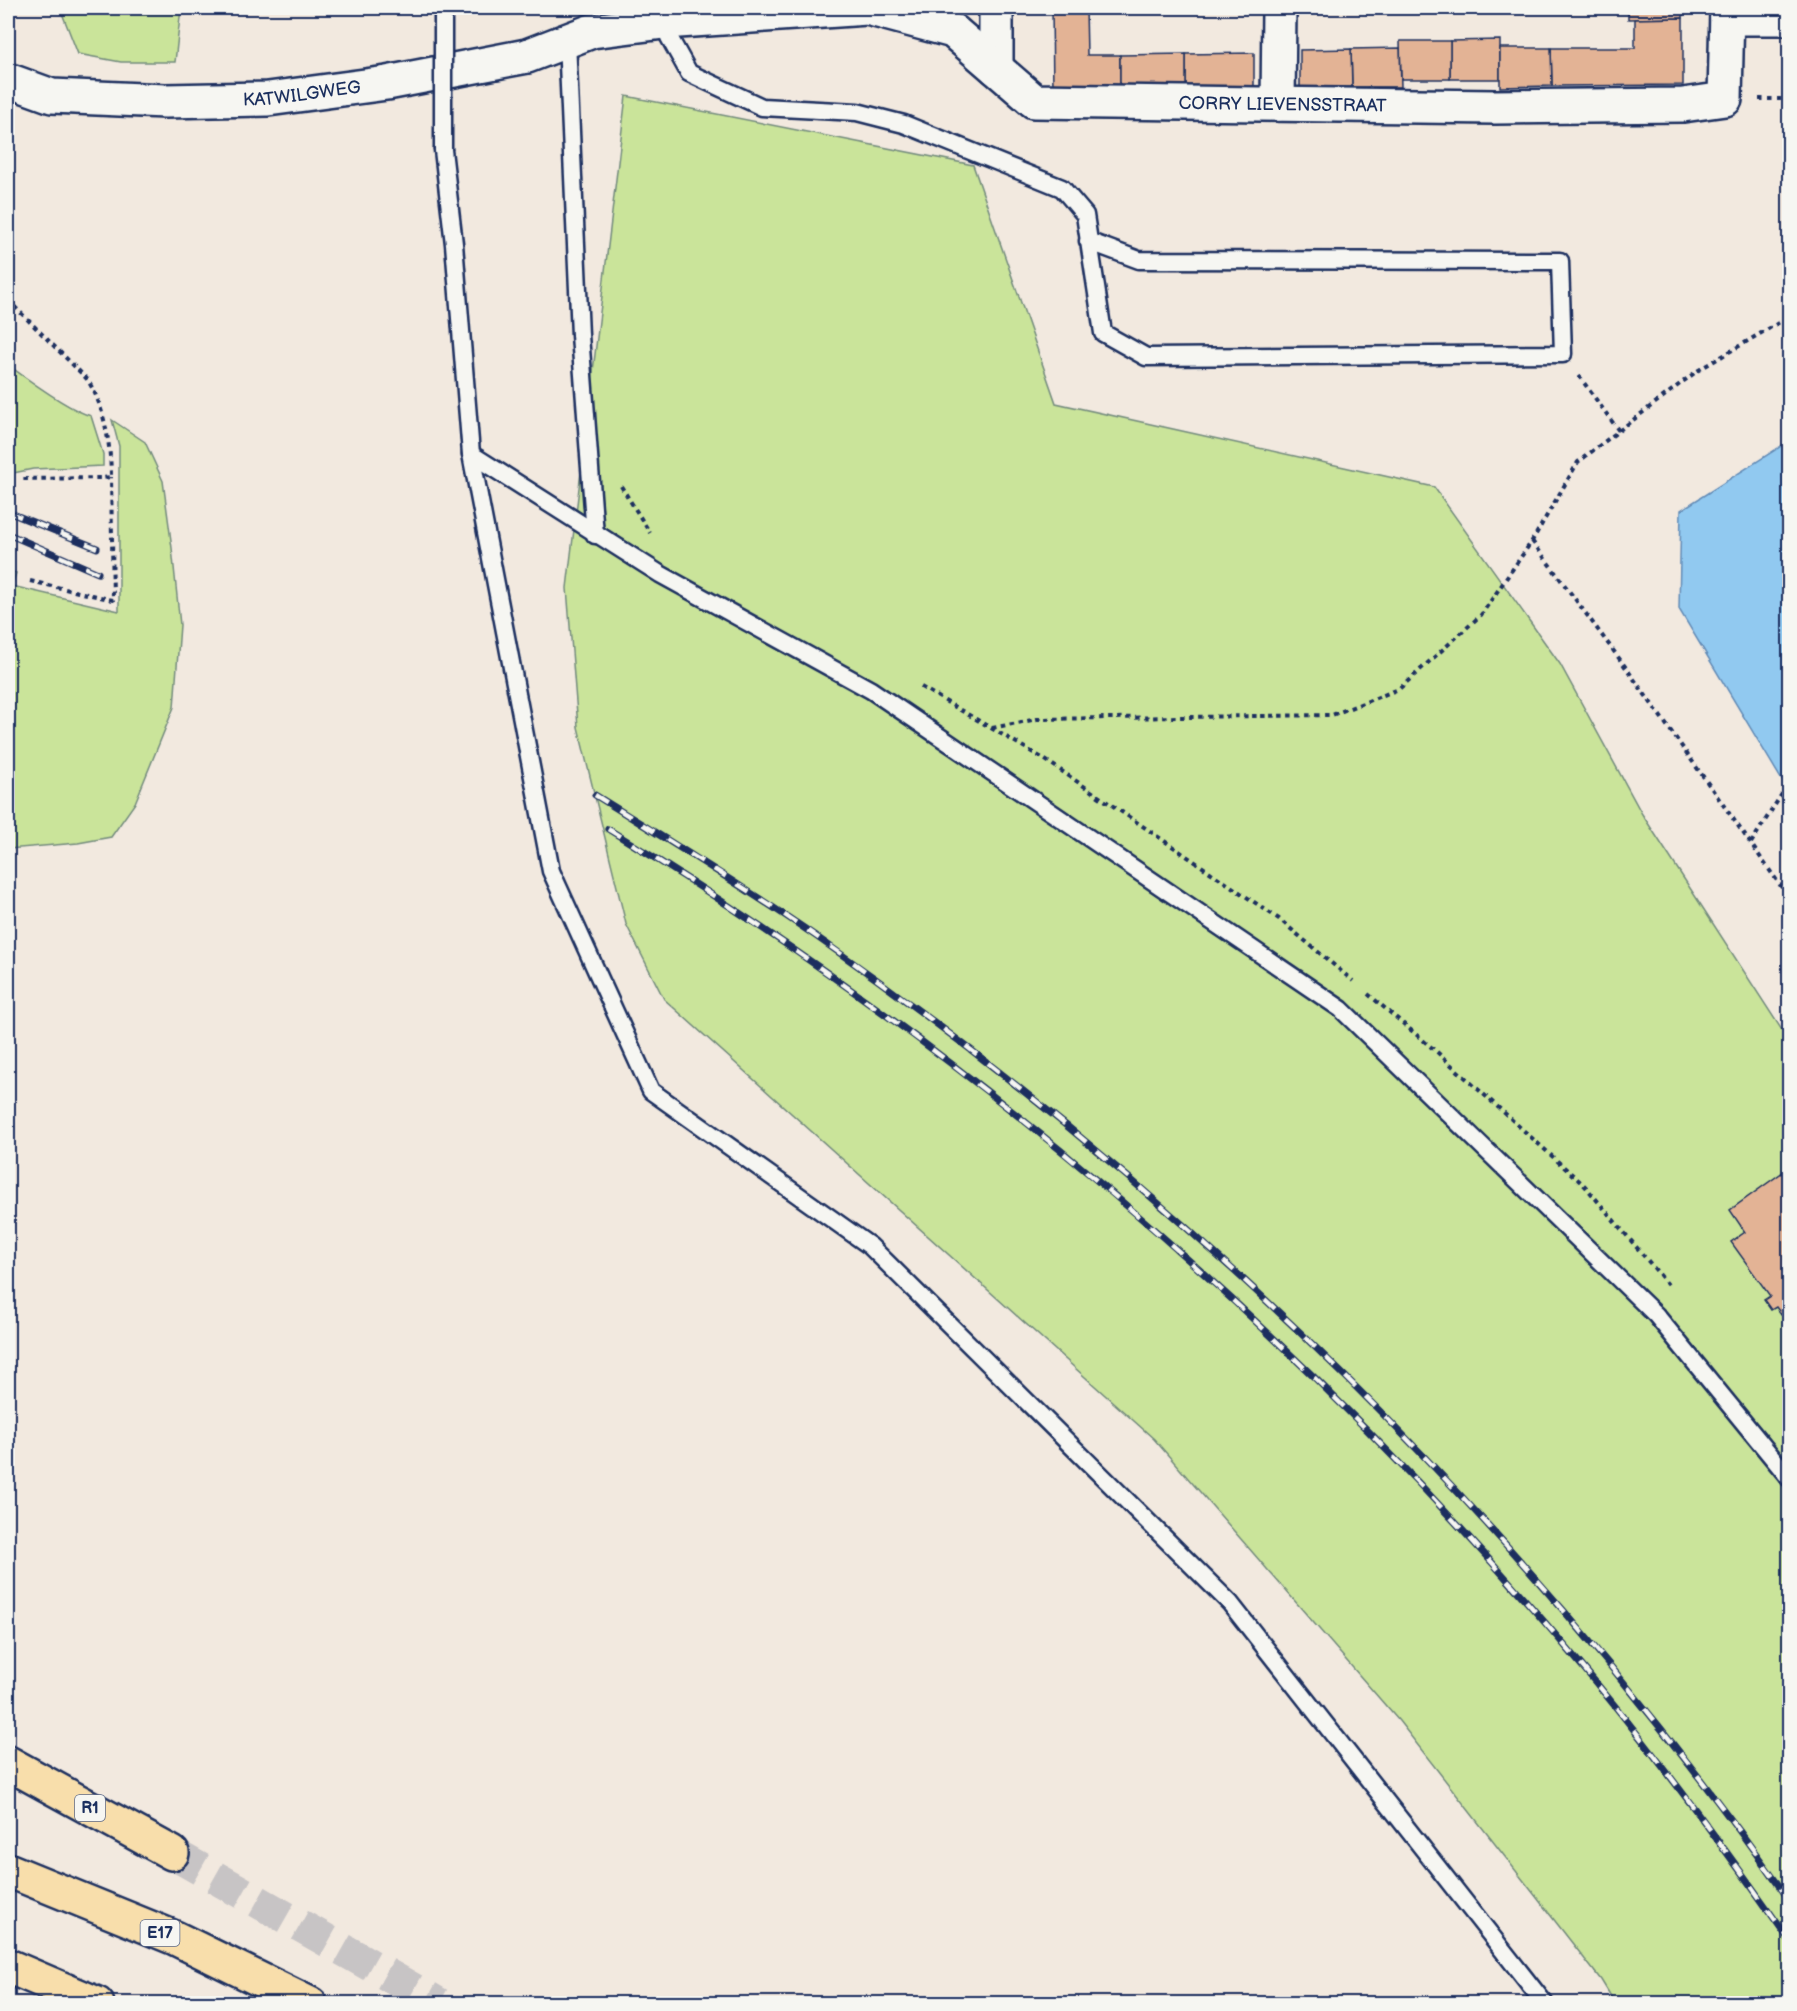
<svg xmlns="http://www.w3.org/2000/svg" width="1797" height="2011" viewBox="0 0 1797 2011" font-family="'Balsamiq Sans',sans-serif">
<rect width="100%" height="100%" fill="#f2e9df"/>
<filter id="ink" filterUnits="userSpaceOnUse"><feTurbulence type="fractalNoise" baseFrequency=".0167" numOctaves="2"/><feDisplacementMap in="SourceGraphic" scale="12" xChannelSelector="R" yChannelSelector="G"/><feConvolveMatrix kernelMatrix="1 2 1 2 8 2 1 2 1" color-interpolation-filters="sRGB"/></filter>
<g filter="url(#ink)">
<!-- green -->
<g fill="#cae49a" stroke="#728a7c" stroke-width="1.5">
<polygon points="60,8 181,8 175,62 121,62 78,54"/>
<polygon points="626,96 973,165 1056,403 1434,487 1560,664 1642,814 1789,1041 1789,2003 1615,2003 1601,1980 1399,1721 1154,1439 664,999 626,924 578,727 567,588"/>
<path d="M8,365C27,379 70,411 91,416L103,454V466L33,469L8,474Z"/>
<polygon points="112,420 145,442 163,481 172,548 180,625 174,707 135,803 111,837 78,843 8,849 8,570 16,573 12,586 119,611 119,446"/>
</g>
<!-- water -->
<polygon fill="#91c9f0" stroke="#628bb6" stroke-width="1.5" points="1789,441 1789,792 1679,609 1681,510"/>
<!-- building -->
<g fill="#e3b395" stroke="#1b2f5e" stroke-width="1.5">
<polygon points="1052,8 1086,8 1087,55 1120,55 1120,89 1053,90"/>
<polygon points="1628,8 1683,8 1683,18 1628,19"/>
<polygon points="1683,18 1683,85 1552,86 1551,48 1635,48 1635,19"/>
<polygon points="1500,40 1500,79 1450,79 1450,41"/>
<polygon points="1400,41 1450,41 1450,79 1401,79"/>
<polygon points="1400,48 1401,87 1352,87 1351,49"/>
<polygon points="1500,48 1551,48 1552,86 1500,87"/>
<polygon points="1351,49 1352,87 1300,88 1300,50"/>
<polygon points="1254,53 1254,87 1186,88 1186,54"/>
<polygon points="1186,54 1186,88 1120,89 1120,55"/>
<polygon points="1783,1172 1790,1180 1790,1326 1776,1307 1771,1310 1764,1300 1770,1296 1731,1242 1745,1232 1730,1210"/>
</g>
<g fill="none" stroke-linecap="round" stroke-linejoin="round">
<!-- highway-tunnel -->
<polyline stroke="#c7c4c5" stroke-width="33" stroke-dasharray="33 16" stroke-linecap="butt" points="172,1853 439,2004"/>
<defs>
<g id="lane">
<polyline points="664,22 669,37 689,73 762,107 857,112 904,124 1062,188 1085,215 1103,333 1146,357 1563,354 1560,261 1139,260 1088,241"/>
<polyline points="567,41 580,335 595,535"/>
<polyline points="443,150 454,244 471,454 660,574 871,690 1341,1009 1656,1315 1790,1479"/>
<polyline points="471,454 551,871 651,1091 870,1246 1230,1603 1545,2004"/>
</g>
<g id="street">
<polyline points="996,8 996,68"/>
<polyline points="1727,18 1790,18"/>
<path id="s1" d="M8,80L52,96L165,101L268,99L387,83L527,56L592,31L664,22L867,8L953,31L1034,101L1495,107L1683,105L1725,99L1727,8"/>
<polyline points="1278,104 1279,8"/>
</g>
<g id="highway">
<polyline points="8,1763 172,1853"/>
<polyline points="8,1870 175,1938 310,2004"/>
<polyline points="8,1966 97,2004"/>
</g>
</defs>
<!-- lane casing -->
<use href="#lane" stroke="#1b2f5e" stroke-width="21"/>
<!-- street casing -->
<use href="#street" stroke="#1b2f5e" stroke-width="38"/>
<!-- highway casing -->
<use href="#highway" stroke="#1b2f5e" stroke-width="38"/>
<!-- path -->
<g stroke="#1b2f5e" stroke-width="4" stroke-dasharray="4.5 4.5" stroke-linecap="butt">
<polyline points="1759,99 1790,99"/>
<path d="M8,300L86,378C104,402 111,447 111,477L103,478L22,479"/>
<polyline points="1579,376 1619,431"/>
<polyline points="621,486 650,533"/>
<polyline points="1532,541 1624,665 1790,899"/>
<polyline points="30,581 113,600 111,477"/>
<polyline points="921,687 1044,759 1279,919 1353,981"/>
<polyline points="992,728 1037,719 1332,715 1399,689 1481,615 1532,541 1578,462 1697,371 1790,316"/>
<polyline points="1751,843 1790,781"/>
<polyline points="1368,994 1437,1052 1585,1186 1670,1287"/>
</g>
<!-- lane -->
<use href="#lane" stroke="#f6f6f2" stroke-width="16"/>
<!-- street -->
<use href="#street" stroke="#f6f6f2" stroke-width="33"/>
<!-- highway -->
<use href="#highway" stroke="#f8deab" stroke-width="33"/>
<defs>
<g id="rail">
<polyline points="8,512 97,548"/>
<polyline points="8,534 98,573"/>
<path d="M595,795C669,841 745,887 817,937C1195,1201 1524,1524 1790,1901"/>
<path d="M608,829C976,1054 1304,1335 1582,1666C1656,1754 1724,1847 1790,1941"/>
</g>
</defs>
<!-- rail casing -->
<use href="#rail" stroke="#1b2f5e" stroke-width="7"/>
<!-- rail -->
<use href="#rail" stroke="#f6f6f2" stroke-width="4.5" stroke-dasharray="14" stroke-linecap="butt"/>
<defs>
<polyline id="lane-bridge" points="443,150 443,8"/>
</defs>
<!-- lane-bridge casing -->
<use href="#lane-bridge" stroke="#1b2f5e" stroke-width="21" stroke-linecap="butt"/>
<!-- lane-bridge -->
<use href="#lane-bridge" stroke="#f6f6f2" stroke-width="16"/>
</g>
</g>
<g text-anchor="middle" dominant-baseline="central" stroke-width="4.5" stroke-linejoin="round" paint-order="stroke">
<!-- shield labels -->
<g fill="#f6f6f2" stroke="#5d6b8a" stroke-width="1.5">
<rect x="75" y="1795" width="30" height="26" rx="4.5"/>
<rect x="140.5" y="1920" width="39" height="26" rx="4.5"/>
</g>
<g font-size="16" font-weight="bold" fill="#1b2f5e">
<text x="90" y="1808">R1</text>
<text x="160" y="1933">E17</text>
</g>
<!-- street labels -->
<g font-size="18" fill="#1b2f5e" stroke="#f6f6f2">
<text stroke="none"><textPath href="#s1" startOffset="297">KATWILGWEG</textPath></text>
<text stroke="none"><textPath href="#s1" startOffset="1316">CORRY LIEVENSSTRAAT</textPath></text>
</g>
</g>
<!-- margin -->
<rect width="1797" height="2011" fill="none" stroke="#f6f6f2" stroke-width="30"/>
<rect x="15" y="15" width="1767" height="1981" fill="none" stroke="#1b2f5e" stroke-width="2" filter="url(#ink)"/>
</svg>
